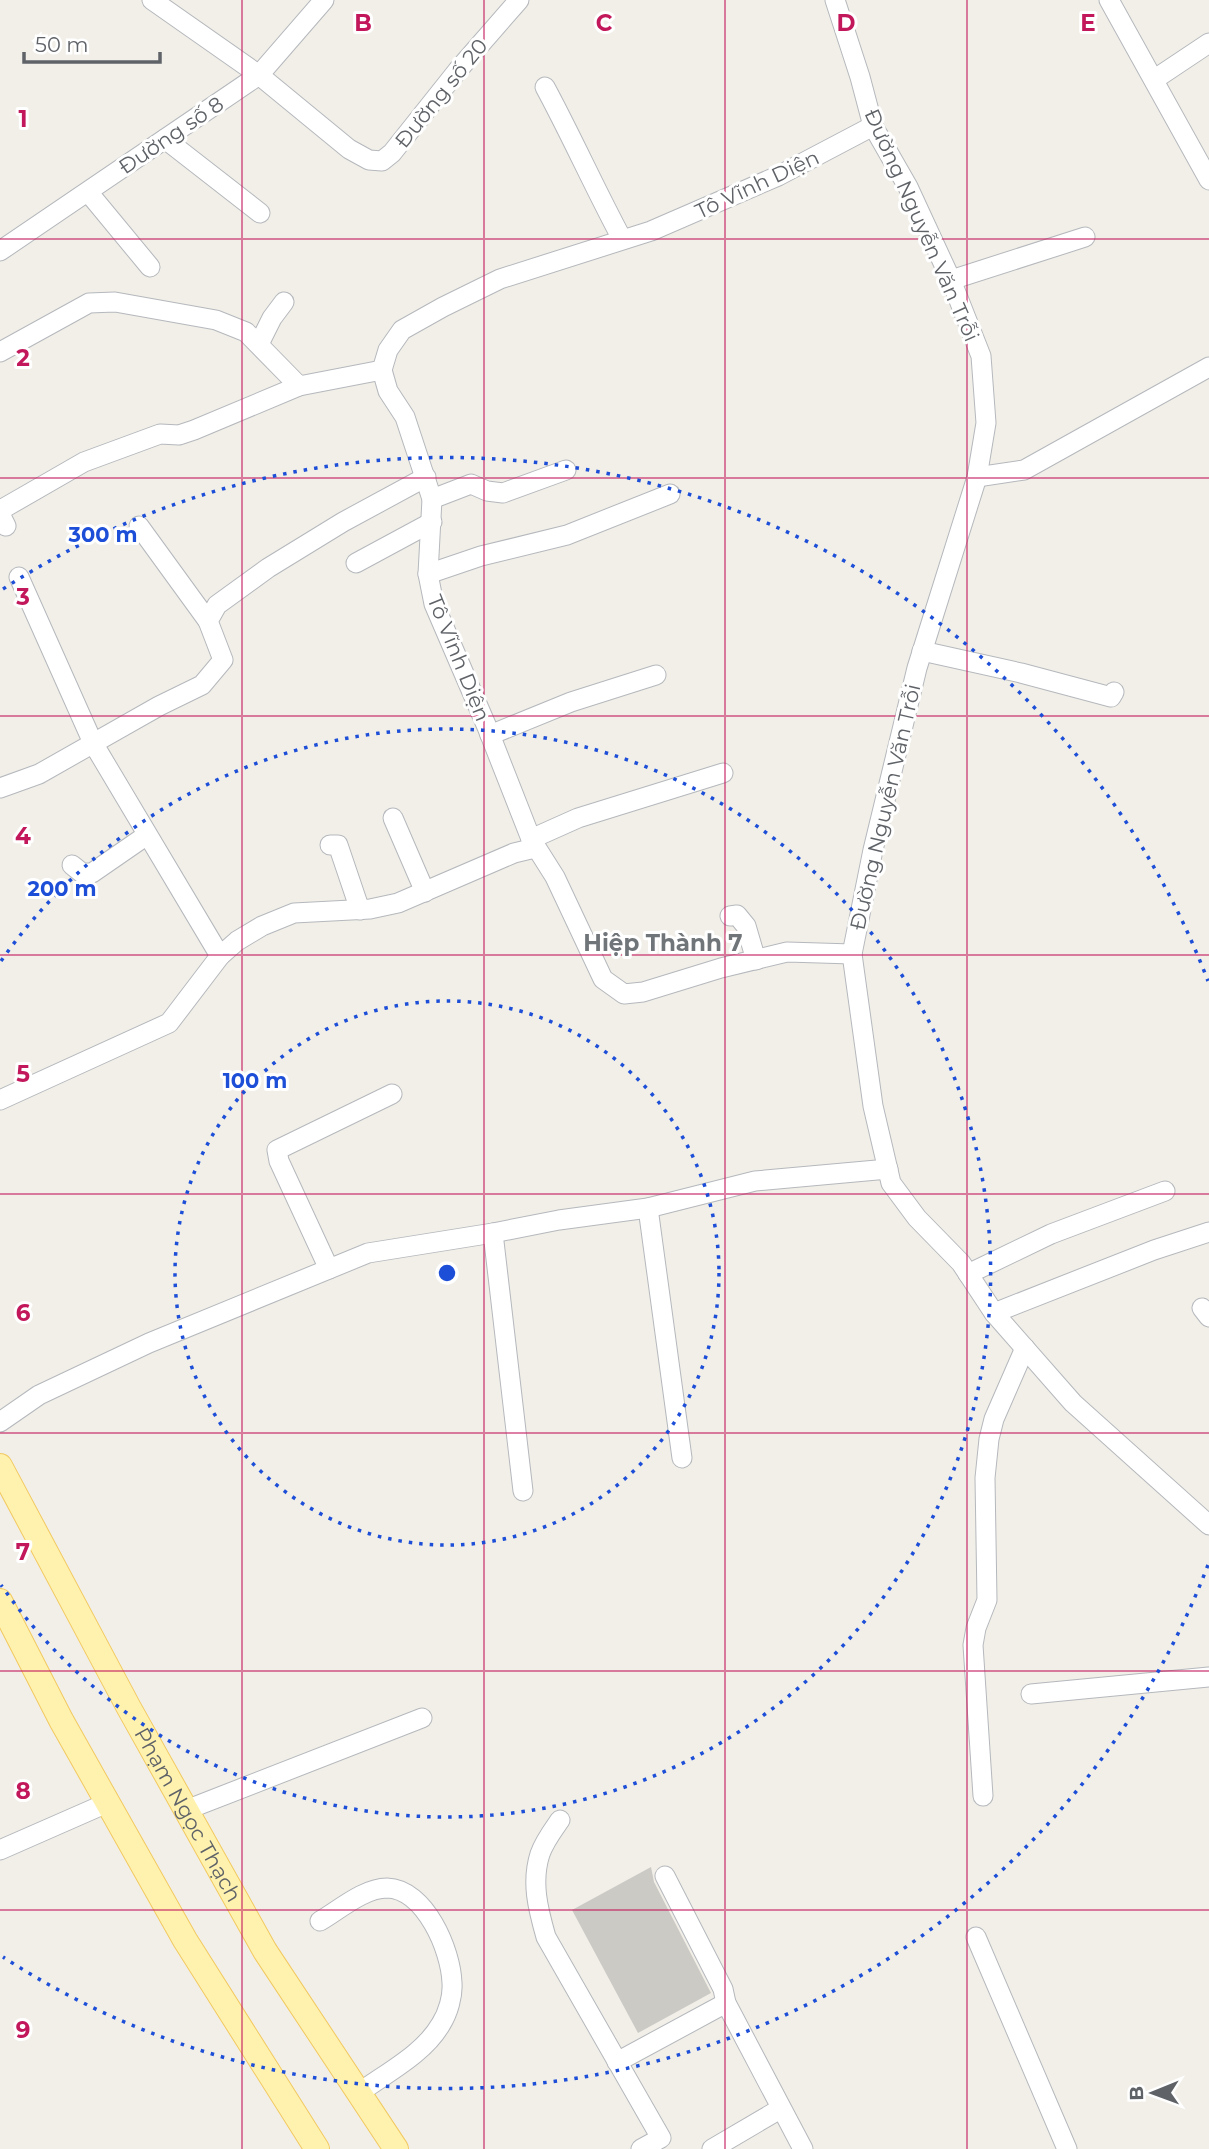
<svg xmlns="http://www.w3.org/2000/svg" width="1209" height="2149" viewBox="0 0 1209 2149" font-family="Montserrat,sans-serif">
<rect width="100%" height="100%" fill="#f1efe8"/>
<!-- building -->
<polygon fill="#cccac5" points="651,1867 654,1882 711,1993 638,2033 572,1910"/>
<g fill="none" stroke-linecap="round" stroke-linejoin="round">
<defs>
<g id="minor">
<polyline points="152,0 259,75 349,149 369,160 382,161 392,153 458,70 519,0"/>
<polyline points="835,0 860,77 873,126 908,187 951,280 981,356 986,423 977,477 917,668 873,850 852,954 873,1106 891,1183 917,1218 961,1263 994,1313 1073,1403 1209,1525"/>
<polyline points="1109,0 1209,180"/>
<polyline points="1155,79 1209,43"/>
<path d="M545,87C572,137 595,189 622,239"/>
<polyline points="165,139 260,213"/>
<polyline points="88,192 150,267"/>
<polyline points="0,251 259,75 324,0"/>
<polyline points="951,280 1085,237"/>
<polyline points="259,344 272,318 284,302"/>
<polyline points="0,352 89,303 115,302 216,320 246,332 299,386 382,370"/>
<polyline points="977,477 1024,470 1209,367"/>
<polyline points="432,499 471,484 487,491 503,493 566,470"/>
<polyline points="6,526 1,516 4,508 84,462 160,434 179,435 194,430 299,386"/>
<polyline points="139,526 208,621"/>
<polyline points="356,563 432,522"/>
<polyline points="428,574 481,556 567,535 670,494"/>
<polyline points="19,577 93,743 220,956"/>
<polyline points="922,651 1021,673 1111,697 1114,692"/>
<polyline points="490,735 571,702 656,675"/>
<polyline points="0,788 39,774 159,706 202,685 223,660 208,621 217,605 268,568 343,522 426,477"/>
<polyline points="393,818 425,892"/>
<polyline points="531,839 578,818 723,773"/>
<polyline points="330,845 338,845 360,910"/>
<polyline points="72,865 82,873 92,873 147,835"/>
<polyline points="730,916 737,915 746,926 756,960"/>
<polyline points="852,954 787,952 721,968 643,992 624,994 603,979 555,877 531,839 487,727 434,604 428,574 432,499 405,417 388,391 382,370 388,350 402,330 443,307 500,279 651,231 778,176 873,126"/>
<polyline points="0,1100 169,1023 220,956 237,941 262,926 294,913 370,909 398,903 514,853 535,848"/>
<polyline points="648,1208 682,1458"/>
<polyline points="493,1233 523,1491"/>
<polyline points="329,1269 279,1161 277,1150 392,1094"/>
<polyline points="968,1274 1051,1234 1165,1191"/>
<polyline points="1202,1308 1209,1317"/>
<polyline points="994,1313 1154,1250 1209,1232"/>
<polyline points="0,1422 39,1395 149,1343 368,1253 493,1233 559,1220 648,1208 755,1181 888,1169"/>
<polyline points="1031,1694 1209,1677"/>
<polyline points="983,1796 973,1645 976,1628 987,1600 985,1478 989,1439 994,1419 1025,1348"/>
<polyline points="186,1810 422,1718"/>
<path d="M560,1820C553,1830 544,1842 540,1854C531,1882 538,1909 546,1937L661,2138L641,2149"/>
<polyline points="0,1850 107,1803"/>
<polyline points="665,1876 723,1989 726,2003 803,2149"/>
<path d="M320,1921C339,1910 364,1888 387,1888C425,1889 451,1950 452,1983C453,1996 448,2013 441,2024C424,2054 386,2073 359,2093"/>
<polyline points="976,1937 1067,2149"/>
<polyline points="617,2062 726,2003"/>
<polyline points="712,2149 780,2109"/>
</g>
<g id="major">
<path id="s1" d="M0,1466L129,1708L265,1951L396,2149"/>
<polyline points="0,1601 61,1720 185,1940 317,2149"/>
</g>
</defs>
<!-- minor casing -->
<use href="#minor" stroke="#b5b8bc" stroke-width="21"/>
<!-- major casing -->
<use href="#major" stroke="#f2c960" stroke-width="26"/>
<!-- minor -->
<use href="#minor" stroke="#fff" stroke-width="19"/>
<!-- major -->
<use href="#major" stroke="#fff2af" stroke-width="24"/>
</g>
<!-- grid -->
<path fill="none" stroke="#c2185b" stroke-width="2" stroke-opacity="0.55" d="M242,0V2149M484,0V2149M725,0V2149M967,0V2149M0,239H1209M0,478H1209M0,716H1209M0,955H1209M0,1194H1209M0,1433H1209M0,1671H1209M0,1910H1209"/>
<!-- distance rings -->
<g fill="none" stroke="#1d4ed8" stroke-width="3.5" stroke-dasharray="3.5 7">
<circle cx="447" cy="1273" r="272"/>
<path d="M1 961A544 544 0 1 1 1 1585"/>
<path d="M1208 1565A815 815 0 0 1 3 1957M3 589A815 815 0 0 1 1208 981"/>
</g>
<g text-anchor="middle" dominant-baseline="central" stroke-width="6" stroke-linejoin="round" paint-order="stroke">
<!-- street labels -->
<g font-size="21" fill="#5f6368" stroke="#fff">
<text transform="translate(441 93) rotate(-51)">Đường số 20</text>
<text transform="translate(171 135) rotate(-34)">Đường số 8</text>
<text transform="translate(757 184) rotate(-25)">Tô Vĩnh Diện</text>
<text transform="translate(922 225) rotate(66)">Đường Nguyễn Văn Trỗi</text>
<text transform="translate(459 658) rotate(68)">Tô Vĩnh Diện</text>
<text transform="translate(885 807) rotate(-77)">Đường Nguyễn Văn Trỗi</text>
<text stroke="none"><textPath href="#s1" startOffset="396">Phạm Ngọc Thạch</textPath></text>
</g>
<!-- neighbourhood labels -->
<g font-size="23" font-weight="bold" fill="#70757a" stroke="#fff">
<text x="663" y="943">Hiệp Thành 7</text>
</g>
</g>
<g font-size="23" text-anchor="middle" font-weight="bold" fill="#c2185b" stroke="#fff" stroke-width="6" stroke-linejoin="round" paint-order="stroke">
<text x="363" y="31">B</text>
<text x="604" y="31">C</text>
<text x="846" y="31">D</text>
<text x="1088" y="31">E</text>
<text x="23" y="127">1</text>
<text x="23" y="366">2</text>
<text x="23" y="605">3</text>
<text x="23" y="844">4</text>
<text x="23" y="1082">5</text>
<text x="23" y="1321">6</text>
<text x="23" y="1560">7</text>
<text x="23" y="1799">8</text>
<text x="23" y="2038">9</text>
</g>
<circle cx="447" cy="1273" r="10" fill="#1d4ed8" stroke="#fff" stroke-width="3.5"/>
<g font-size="21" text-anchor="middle" font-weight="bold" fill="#1d4ed8" stroke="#fff" stroke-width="6" stroke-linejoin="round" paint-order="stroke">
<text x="103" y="542">300 m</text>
<text x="62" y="896">200 m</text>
<text x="255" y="1088">100 m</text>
</g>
<!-- north arrow -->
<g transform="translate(1153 2093) rotate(269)" stroke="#ffffff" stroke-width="5" paint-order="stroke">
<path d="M0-5L12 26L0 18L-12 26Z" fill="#5f6368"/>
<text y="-10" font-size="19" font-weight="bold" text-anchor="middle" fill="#5f6368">B</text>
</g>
<!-- scale -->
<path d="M24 52v10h136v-10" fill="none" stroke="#5f6368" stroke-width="3.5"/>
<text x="35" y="52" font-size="21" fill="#5f6368" stroke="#ffffff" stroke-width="5" paint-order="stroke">50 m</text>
</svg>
